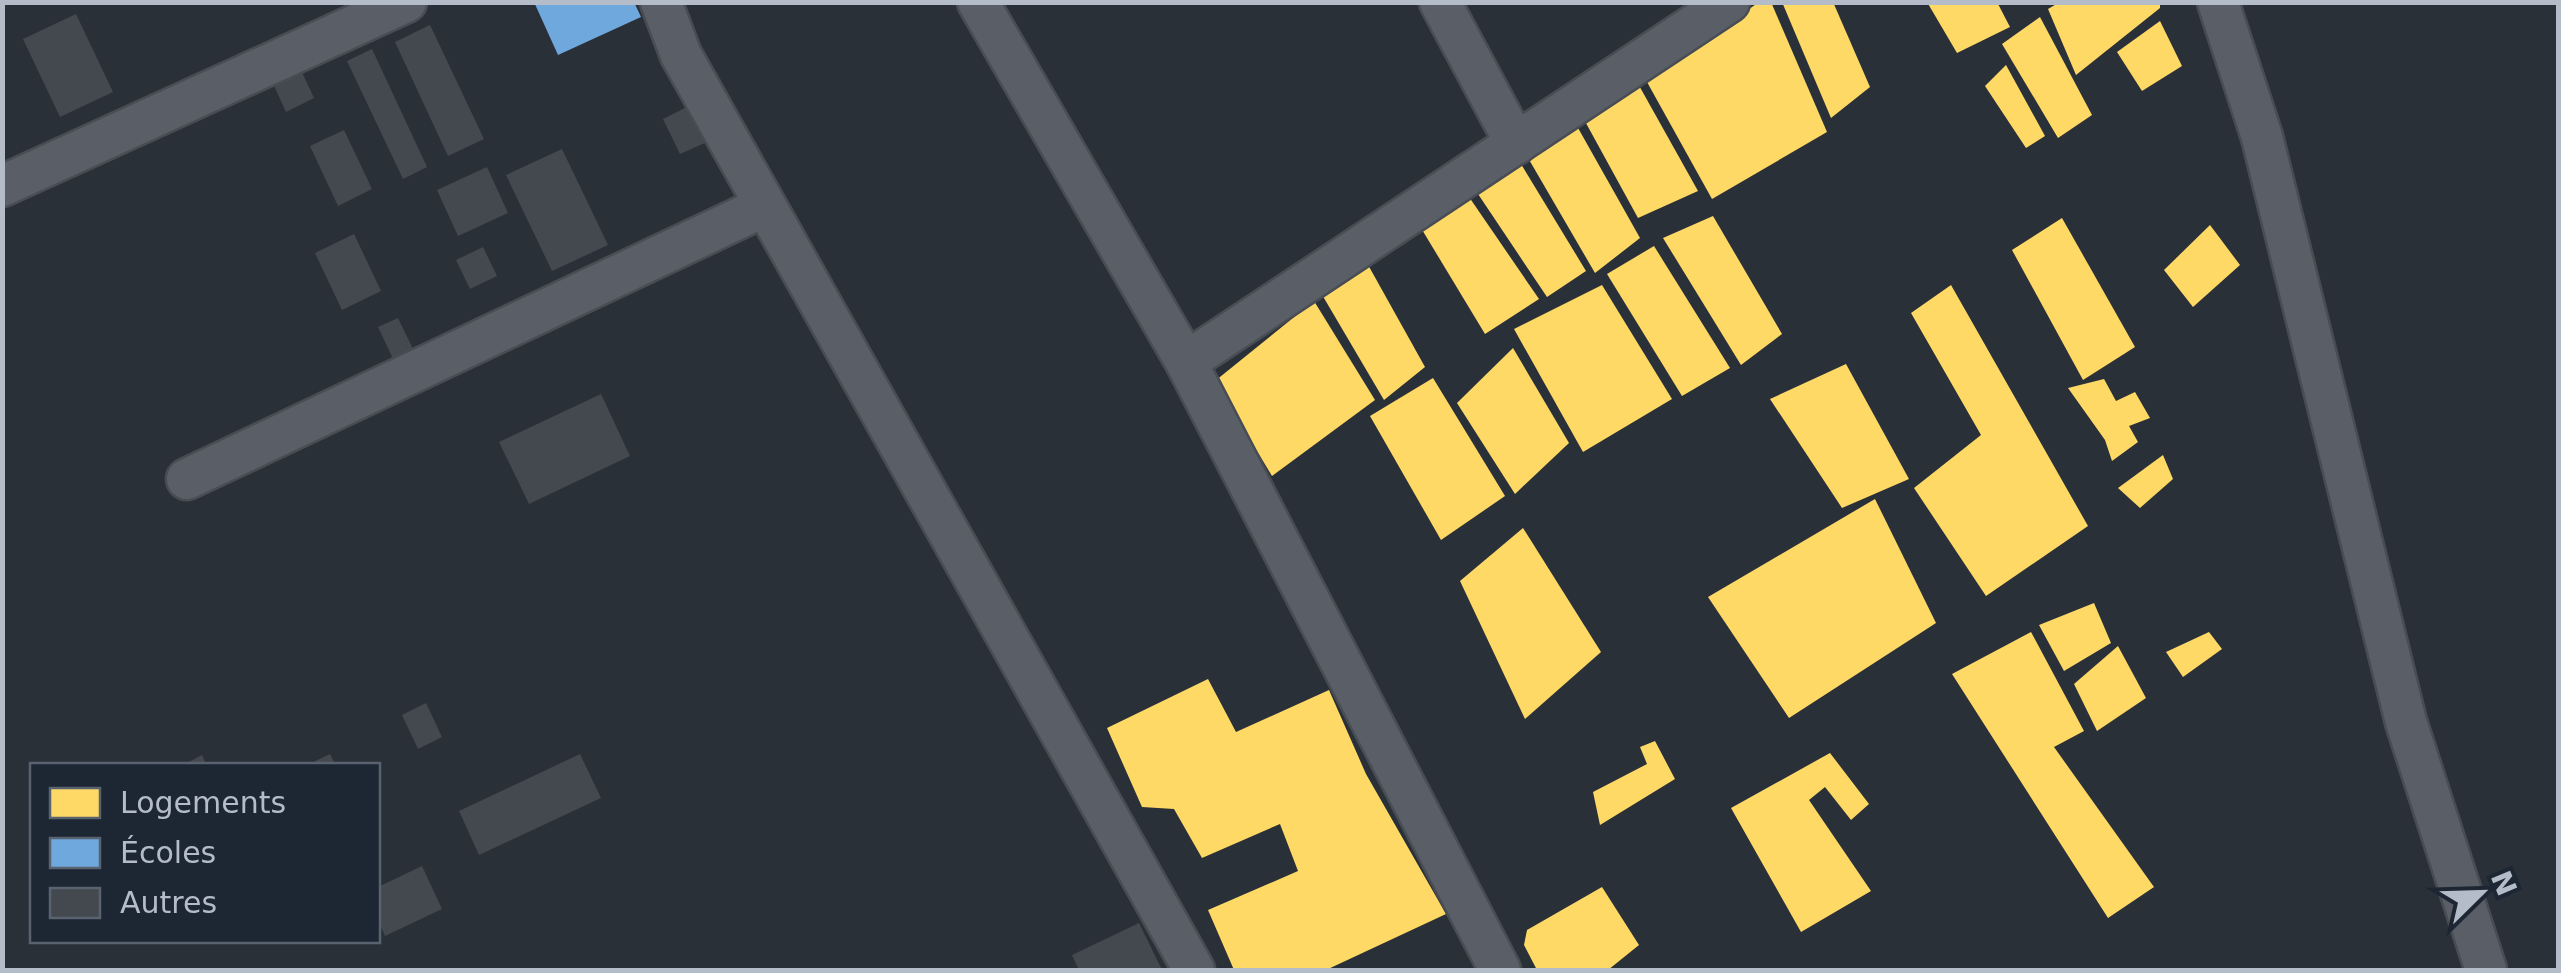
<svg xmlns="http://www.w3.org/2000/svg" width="2561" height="973" viewBox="0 0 2561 973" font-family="'DejaVu Sans',sans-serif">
<rect width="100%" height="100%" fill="#2a3038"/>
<!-- homes -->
<g fill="#ffd966">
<polygon points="1759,2 1771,2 1827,132 1712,199 1647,82"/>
<polygon points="1782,2 1833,2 1870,87 1831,118"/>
<polygon points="1927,2 1997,2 2010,27 1957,53"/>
<polygon points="2060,2 2160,2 2160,8 2076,75 2048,9"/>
<polygon points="2040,17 2092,115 2058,138 2002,44"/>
<polygon points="2160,21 2182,66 2142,91 2117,52"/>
<polygon points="2006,65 2045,136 2026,148 1985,86"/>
<polygon points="1632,73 1698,191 1638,218 1581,114"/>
<polygon points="1573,119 1640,238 1595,273 1524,151"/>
<polygon points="1518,159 1586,271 1547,297 1474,188"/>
<polygon points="1467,194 1539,299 1485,334 1421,228"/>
<polygon points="1713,216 1782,334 1741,365 1663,238"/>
<polygon points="2062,218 2135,347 2083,380 2012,250"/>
<polygon points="2210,225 2240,265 2193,307 2164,270"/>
<polygon points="1654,246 1730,368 1682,396 1607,274"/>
<polygon points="1367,263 1425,367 1384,400 1321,293"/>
<polygon points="1602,285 1672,399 1583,452 1514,329"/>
<polygon points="1951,285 2088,526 1986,596 1914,488 1981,435 1911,313"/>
<polygon points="1314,301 1375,400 1272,476 1215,381"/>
<polygon points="1513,348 1569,443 1515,494 1457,403"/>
<polygon points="1846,364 1909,479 1842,508 1770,399"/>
<polygon points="1433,378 1505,496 1441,540 1370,416"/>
<polygon points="2104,379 2116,401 2135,392 2150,418 2129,426 2138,442 2112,461 2105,440 2068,388"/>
<polygon points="2163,455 2173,479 2140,508 2118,488"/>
<polygon points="1875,499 1936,623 1789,718 1708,597"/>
<polygon points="1523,528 1601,652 1525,719 1460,581"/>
<polygon points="2094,603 2111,643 2064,671 2039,625"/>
<polygon points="2031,632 2084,731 2054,747 2154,887 2108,918 1952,674"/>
<polygon points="2209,632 2222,649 2183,677 2166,652"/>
<polygon points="2118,646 2146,698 2097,731 2074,684"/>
<polygon points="1208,679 1236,732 1329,690 1366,774 1446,914 1326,970 1234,970 1208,910 1298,871 1280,824 1202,858 1174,809 1142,807 1107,728"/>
<polygon points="1655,741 1675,779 1600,825 1593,792 1647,764 1640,747"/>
<polygon points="1830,753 1869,804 1851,820 1825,787 1809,800 1871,891 1801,932 1731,808"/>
<polygon points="1602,887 1639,945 1608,970 1537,970 1524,945 1527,930"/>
</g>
<!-- schools -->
<polygon fill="#6fa8dc" points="534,2 634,2 641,17 558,55"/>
<!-- building -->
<g fill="#444950">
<polygon points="76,14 113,92 60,117 23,39"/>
<polygon points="430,25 484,139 448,156 395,42"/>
<polygon points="372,49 427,167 403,179 347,61"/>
<polygon points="299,66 314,98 286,112 271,79"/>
<polygon points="699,101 716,138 680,154 663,119"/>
<polygon points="344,130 372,189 338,206 310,146"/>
<polygon points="562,149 608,245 552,271 506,175"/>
<polygon points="487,167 508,213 458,236 437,190"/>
<polygon points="354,234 381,291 342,310 315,253"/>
<polygon points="483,247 497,276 470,289 456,260"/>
<polygon points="398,318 414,351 394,361 378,327"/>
<polygon points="601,394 630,456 529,504 499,442"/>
<polygon points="426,703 442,737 418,749 402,715"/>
<polygon points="330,754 336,766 305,766"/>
<polygon points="580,754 601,798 479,855 459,811"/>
<polygon points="202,755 207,766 181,766"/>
<polygon points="422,866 442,909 385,936 378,920 378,887"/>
<polygon points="1139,923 1162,970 1079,970 1072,955"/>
</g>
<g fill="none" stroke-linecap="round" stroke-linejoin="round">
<defs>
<g id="street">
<polyline points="661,2 681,55 1194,970"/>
<polyline points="978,2 1186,362 1500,970"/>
<polyline points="1440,2 1516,144"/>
<polyline points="2218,2 2262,137 2406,722 2486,970"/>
<polyline points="2,186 406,2"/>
<polyline points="1186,362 1729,2"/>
<polyline points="187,479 765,206"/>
</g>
</defs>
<!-- street casing -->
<use href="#street" stroke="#484c53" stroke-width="45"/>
<!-- street -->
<use href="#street" stroke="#5a5e66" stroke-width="40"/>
</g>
<!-- border -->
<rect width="2561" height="973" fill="none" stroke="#b4bcc9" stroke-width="10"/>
<!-- legend -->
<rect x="30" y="763" width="350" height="180" fill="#1d2633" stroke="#59626f" stroke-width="2.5"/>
<rect x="50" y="788" width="50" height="30" fill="#ffd966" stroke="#59626f" stroke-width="2.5"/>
<text x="120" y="813" font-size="30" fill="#b4bcc9">Logements</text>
<rect x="50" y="838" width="50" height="30" fill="#6fa8dc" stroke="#59626f" stroke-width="2.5"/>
<text x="120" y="863" font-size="30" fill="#b4bcc9">Écoles</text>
<rect x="50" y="888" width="50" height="30" fill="#444950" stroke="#59626f" stroke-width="2.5"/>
<text x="120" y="913" font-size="30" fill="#b4bcc9">Autres</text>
<!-- north arrow -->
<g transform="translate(2481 893) rotate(67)" stroke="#1d2633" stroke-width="8" paint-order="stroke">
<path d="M0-8L18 38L0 25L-18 38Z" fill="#b4bcc9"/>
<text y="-15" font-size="28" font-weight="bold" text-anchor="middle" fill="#b4bcc9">N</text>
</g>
</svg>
